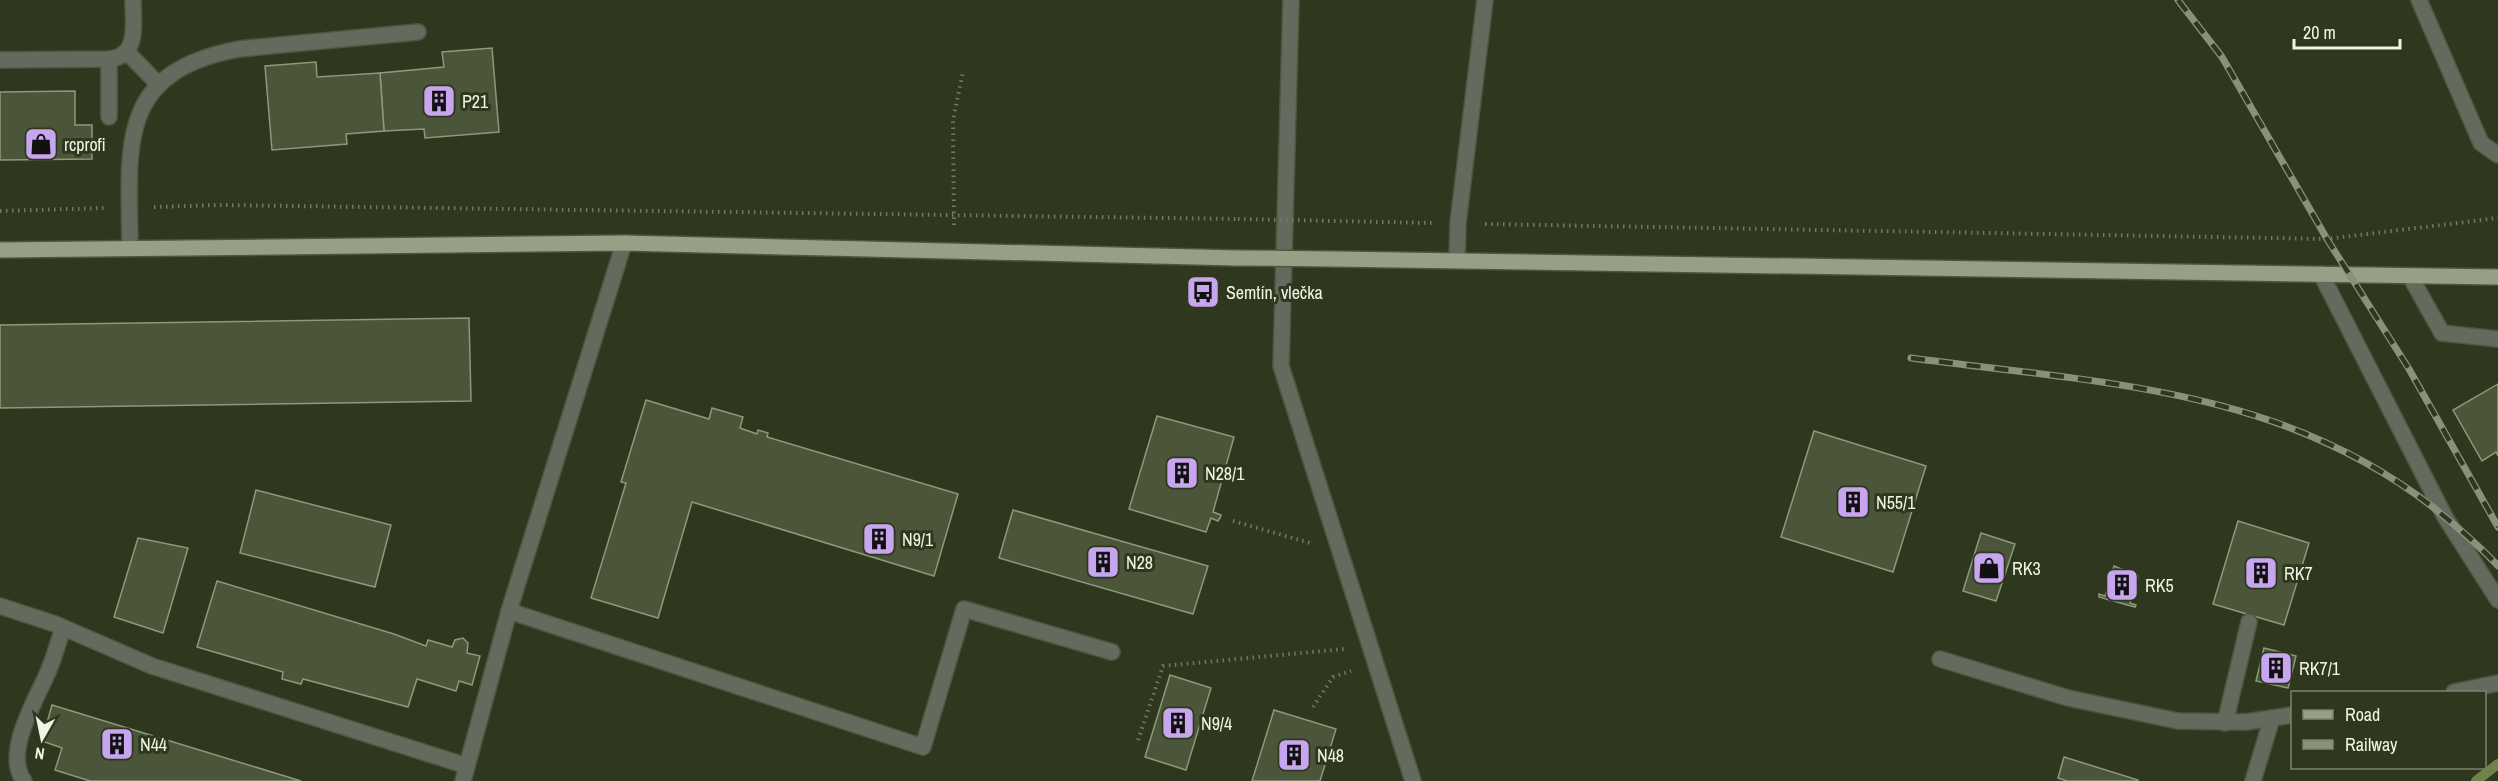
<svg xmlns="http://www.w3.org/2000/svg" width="2498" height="781" viewBox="0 0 2498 781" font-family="'Archivo Narrow',sans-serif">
<rect width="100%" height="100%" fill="#2f381e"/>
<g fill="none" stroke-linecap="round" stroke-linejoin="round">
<!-- stream -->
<polyline stroke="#6e8348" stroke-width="10" points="2476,781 2498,764"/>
</g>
<!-- building -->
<g fill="#4a5539" stroke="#8d997b" stroke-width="1.5">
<polygon points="492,48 499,132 425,138 424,129 384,131 380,73 444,67 442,52"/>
<polygon points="316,62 317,77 380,73 384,131 346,134 347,144 272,150 265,66"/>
<polygon points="75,91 75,125 92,125 92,159 0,160 0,92"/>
<polygon points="469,318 471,401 0,408 0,325"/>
<polygon points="2498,384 2498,456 2496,452 2482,461 2453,410"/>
<polygon points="646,400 709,419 712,408 743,417 740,428 757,434 758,430 768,433 767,437 958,494 934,576 692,502 658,618 591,598 626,483 621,482"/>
<polygon points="1157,416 1234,437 1213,512 1221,515 1220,518 1218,521 1211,518 1206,532 1129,509"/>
<polygon points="1814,431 1926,466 1893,572 1781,537"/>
<polygon points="256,490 391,525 375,587 240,553"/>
<polygon points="1013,510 1208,566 1193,614 999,558"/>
<polygon points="2238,521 2309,543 2284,625 2213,604"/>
<polygon points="1981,533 2015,544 1996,601 1963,591"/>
<polygon points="138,538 188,548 163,633 114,617"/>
<polygon points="2114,566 2138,576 2130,603 2136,605 2135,607 2099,597 2099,594 2105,596"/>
<polygon points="217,581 394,634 426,646 428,640 452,647 455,640 463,638 468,643 467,653 480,656 472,685 459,681 456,691 417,679 408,707 303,679 301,684 282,679 283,672 197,647"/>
<polygon points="2264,648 2296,656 2288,688 2256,681"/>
<polygon points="1170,675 1211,688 1186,770 1145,757"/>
<polygon points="52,705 301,781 90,781 55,770 62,748 42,741"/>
<polygon points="1274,710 1336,729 1320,781 1252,781"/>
<polygon points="2064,757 2138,780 2138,781 2067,781 2058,778"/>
</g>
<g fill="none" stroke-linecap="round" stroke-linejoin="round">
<defs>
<g id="minor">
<polyline points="1291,0 1281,366 1413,781"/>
<polyline points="2419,0 2481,143 2498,155"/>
<polyline points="127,52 157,83"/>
<polyline points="109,59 109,117"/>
<path d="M0,60L109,59C140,57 133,22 133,0"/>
<path d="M130,248C129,145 116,72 239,49L418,32"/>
<polyline points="1457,260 1458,223 1485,0"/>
<polyline points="2321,274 2445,517 2498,600"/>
<polyline points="2410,276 2442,333 2498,339"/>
<polyline points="0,606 55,624 152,666 467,766"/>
<polyline points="509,611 923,747 964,609 1112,652"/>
<polyline points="1940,659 2068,698 2178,721 2246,722 2292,715"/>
<polyline points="2454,692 2498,683"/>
<polyline points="2225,723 2249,622"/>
<path d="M24,781C3,753 36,700 48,672C54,658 58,643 63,628"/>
<polyline points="463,781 509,611 624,243"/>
<polyline points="2253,781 2272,718"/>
</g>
<g id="major">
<polyline points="0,250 624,243 1236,258"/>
<polyline points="1334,259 2498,277"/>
</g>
</defs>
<!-- minor casing -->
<use href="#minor" stroke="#4e563e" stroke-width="18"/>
<!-- major casing -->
<use href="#major" stroke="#4e563e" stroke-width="18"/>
<!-- path -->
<g stroke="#717963" stroke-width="4" stroke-dasharray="1.5 4.5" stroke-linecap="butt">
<polyline points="154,207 219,205 1238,219"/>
<polyline points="0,211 104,208"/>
<polyline points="1334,221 1432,223"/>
<polyline points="1485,224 2327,239 2498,218"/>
<polyline points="954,225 953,120 963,72"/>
<polyline points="1233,521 1310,543"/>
<polyline points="1313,707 1333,677 1351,671"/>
<polyline points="1138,740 1163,666 1344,649"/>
</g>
<!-- minor -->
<use href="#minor" stroke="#656a5e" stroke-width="15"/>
<!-- major -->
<use href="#major" stroke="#95a086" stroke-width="15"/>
<defs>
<g id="rail">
<polyline points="2178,0 2222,57 2327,239 2409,369 2498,527"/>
<path d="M1911,358C2098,383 2279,387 2434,508C2456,526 2479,545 2498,566"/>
</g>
</defs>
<!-- rail casing -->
<use href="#rail" stroke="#89917c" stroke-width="7"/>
<!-- rail -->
<use href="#rail" stroke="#2f381e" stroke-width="4.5" stroke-dasharray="14" stroke-linecap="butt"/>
<defs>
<polyline id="major-bridge" points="1236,258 1334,259"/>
</defs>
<!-- major-bridge casing -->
<use href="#major-bridge" stroke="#4e563e" stroke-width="18" stroke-linecap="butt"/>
<!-- path-bridge -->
<polyline stroke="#717963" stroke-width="4" stroke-dasharray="1.5 4.5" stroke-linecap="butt" points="1238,219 1334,221"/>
<!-- major-bridge -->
<use href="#major-bridge" stroke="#95a086" stroke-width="15"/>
</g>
<!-- icons -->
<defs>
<symbol id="building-square" viewBox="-11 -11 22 22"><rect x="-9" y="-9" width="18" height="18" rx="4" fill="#c8a6ef" stroke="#2f381e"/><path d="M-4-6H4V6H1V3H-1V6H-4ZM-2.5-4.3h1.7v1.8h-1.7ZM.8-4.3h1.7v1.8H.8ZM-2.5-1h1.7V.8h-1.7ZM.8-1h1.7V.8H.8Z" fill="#111"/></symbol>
<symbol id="shop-square" viewBox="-11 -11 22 22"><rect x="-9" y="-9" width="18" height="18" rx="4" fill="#c8a6ef" stroke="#2f381e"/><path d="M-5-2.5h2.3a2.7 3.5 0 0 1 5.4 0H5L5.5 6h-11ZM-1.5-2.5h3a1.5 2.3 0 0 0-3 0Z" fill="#111"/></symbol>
<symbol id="bus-square" viewBox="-11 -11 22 22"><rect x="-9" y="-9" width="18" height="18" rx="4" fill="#c8a6ef" stroke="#2f381e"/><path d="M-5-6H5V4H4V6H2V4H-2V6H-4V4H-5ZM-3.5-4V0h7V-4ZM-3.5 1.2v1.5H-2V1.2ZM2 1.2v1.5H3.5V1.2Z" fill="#111"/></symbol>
</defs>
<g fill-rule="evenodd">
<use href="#building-square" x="420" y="82" width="38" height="38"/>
<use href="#shop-square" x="22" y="125" width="38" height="38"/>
<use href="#bus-square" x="1184" y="273" width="38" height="38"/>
<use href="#building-square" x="1163" y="454" width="38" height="38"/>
<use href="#building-square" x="1834" y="483" width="38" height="38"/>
<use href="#building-square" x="860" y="520" width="38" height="38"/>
<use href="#building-square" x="1084" y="543" width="38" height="38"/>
<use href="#shop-square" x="1970" y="549" width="38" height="38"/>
<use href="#building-square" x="2242" y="554" width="38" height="38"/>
<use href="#building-square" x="2103" y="566" width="38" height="38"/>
<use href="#building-square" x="2257" y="649" width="38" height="38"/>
<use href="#building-square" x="1159" y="704" width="38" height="38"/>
<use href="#building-square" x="98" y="725" width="38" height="38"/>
<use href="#building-square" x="1275" y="736" width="38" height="38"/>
</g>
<g text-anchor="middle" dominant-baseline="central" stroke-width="6" stroke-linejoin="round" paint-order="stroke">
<!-- poi labels -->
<g font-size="18" fill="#eef5e5" stroke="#2f381e" text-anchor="start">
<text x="462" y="101">P21</text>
<text x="64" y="144">rcprofi</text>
<text x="1226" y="292">Semtín, vlečka</text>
<text x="1205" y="473">N28/1</text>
<text x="1876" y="502">N55/1</text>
<text x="902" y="539">N9/1</text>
<text x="1126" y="562">N28</text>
<text x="2012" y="568">RK3</text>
<text x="2284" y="573">RK7</text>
<text x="2145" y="585">RK5</text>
<text x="2299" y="668">RK7/1</text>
<text x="1201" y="723">N9/4</text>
<text x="140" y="744">N44</text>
<text x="1317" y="755">N48</text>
</g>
</g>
<!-- legend -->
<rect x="2291" y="691" width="195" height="78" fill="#2f381e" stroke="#7b846e" stroke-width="1.5"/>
<rect x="2303" y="710" width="30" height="9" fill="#95a086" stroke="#7b846e" stroke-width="1.5"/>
<text x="2345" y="721" font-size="18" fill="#eef5e5">Road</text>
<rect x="2303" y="740" width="30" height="9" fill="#89917c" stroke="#7b846e" stroke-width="1.5"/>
<text x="2345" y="751" font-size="18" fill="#eef5e5">Railway</text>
<!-- north arrow -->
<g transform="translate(42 739) rotate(189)" stroke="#2f381e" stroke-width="4.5" paint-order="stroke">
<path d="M0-4.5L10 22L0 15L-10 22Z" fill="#eef5e5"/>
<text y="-9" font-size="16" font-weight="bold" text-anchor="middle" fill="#eef5e5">N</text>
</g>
<!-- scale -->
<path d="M2294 39v9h106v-9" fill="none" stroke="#eef5e5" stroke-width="3"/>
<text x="2303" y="39" font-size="18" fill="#eef5e5" stroke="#2f381e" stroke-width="4.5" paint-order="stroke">20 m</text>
</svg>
